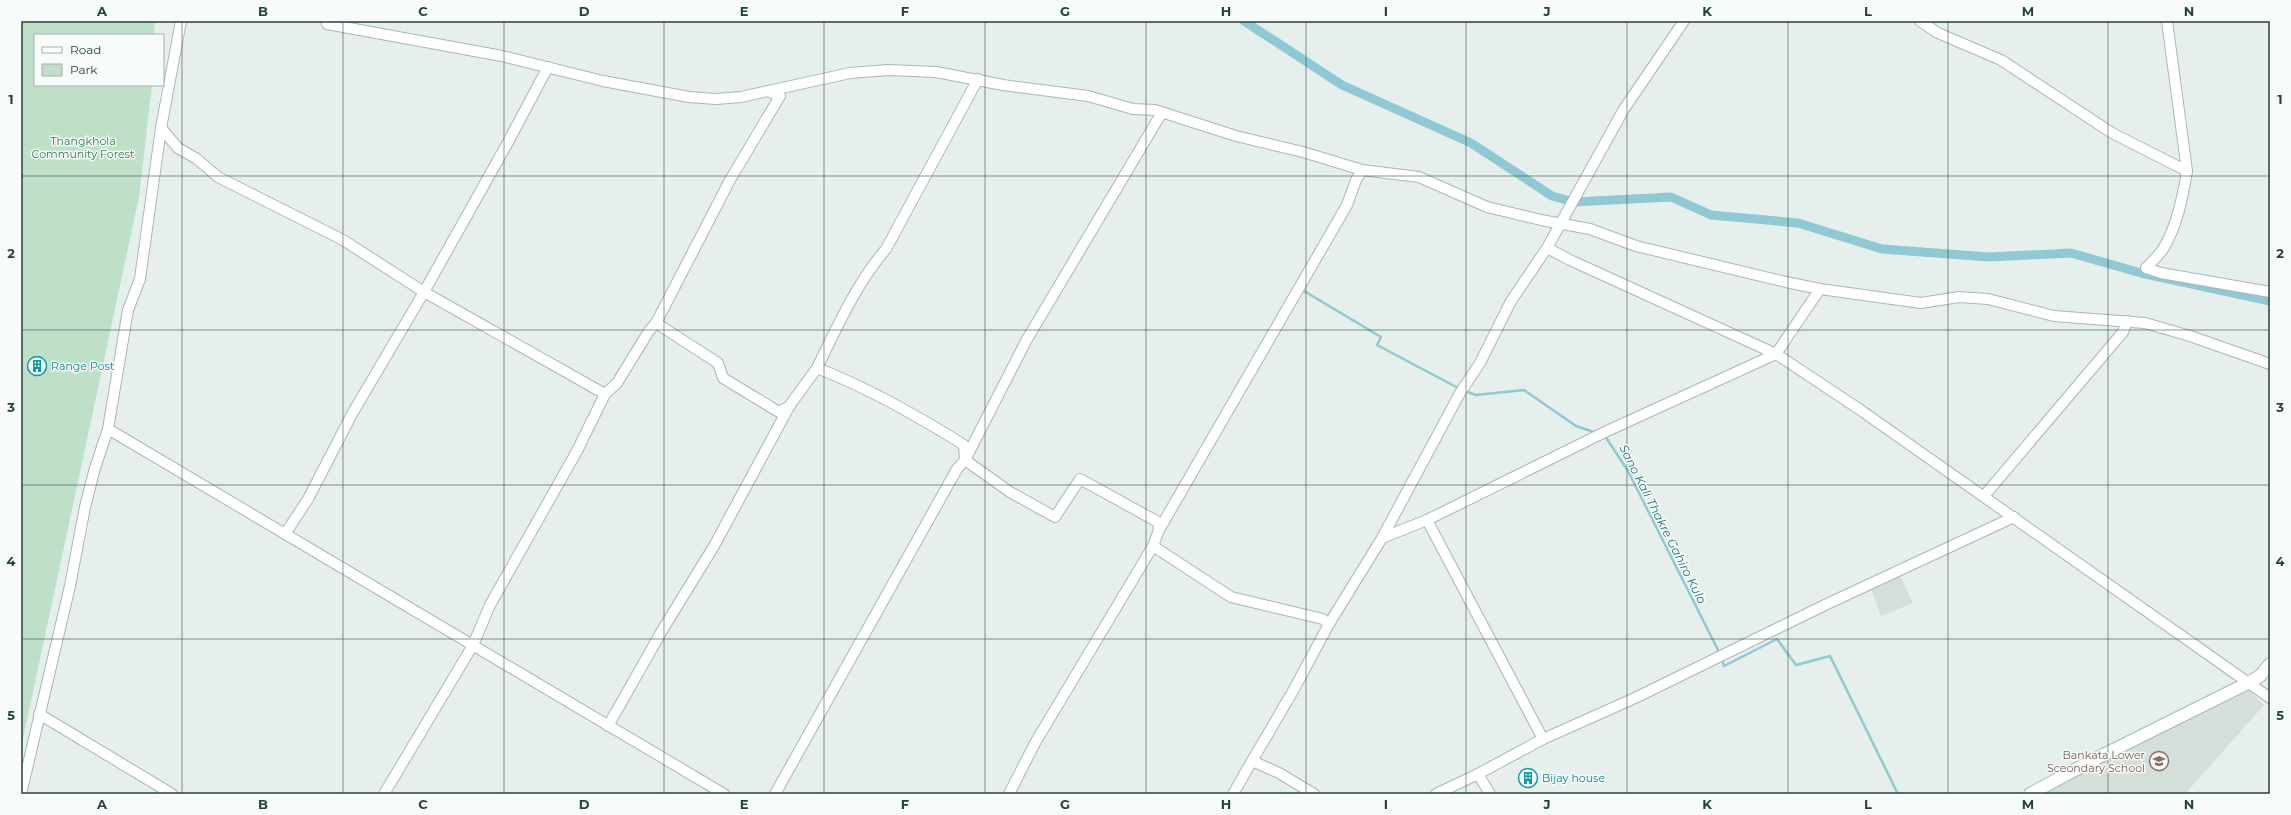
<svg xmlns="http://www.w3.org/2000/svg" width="2291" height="815" viewBox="0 0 2291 815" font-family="Montserrat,sans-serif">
<rect width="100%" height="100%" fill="#e6efeb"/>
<!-- built -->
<g fill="#d4dfda">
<polygon points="1900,576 1913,603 1881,616 1871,589"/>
<polygon points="2246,688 2264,705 2185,794 2039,794"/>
</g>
<!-- green -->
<polygon fill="#bfe0c8" points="21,21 155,21 154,35 35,35 35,85 152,85 139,197 21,748"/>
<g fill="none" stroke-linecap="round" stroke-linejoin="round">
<!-- stream -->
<g stroke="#8ec9d4" stroke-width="2.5">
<polyline points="1304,291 1381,337 1377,345 1460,389"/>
<polyline points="1465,391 1476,395 1524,390 1576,426 1597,433"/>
<polyline points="1605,436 1628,471 1720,654"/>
<polyline points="1722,658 1724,666 1777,639 1796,665 1830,656 1898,794"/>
</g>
<!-- canal -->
<polyline stroke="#8ec9d4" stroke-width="9" points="1244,21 1342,85 1471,143 1552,196 1574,202 1671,197 1711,215 1798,223 1882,249 1989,257 2071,253 2141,273 2270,301"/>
<defs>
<g id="street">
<polyline points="1684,21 1624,109 1547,248 1570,260 1776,354 1859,409 2270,698"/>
<path d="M1920,21L1938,33L2001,60L2112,133L2187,171C2183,196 2177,227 2163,249C2159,255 2152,262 2146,268L2161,273L2270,292"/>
<polyline points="2167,21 2187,171"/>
<polyline points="327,24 502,56 603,81 689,97 716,99 741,97 850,73 888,70 936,72 1003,85 1088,96 1133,109 1155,110 1236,136 1303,152 1362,170 1419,177 1487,207 1541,220 1590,229 1636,246 1786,282 1820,289 1921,303 1959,297 1988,299 2054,316 2145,323 2190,336 2270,364"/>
<polyline points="161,128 178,148 197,159 218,177 343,240 424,292 605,394"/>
<polyline points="656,323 718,363 723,378 779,412 790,406"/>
<path d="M817,368C837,327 856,284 886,249L978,79"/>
<polyline points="108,429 724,794"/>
<polyline points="1984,496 2123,332 2127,321"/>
<polyline points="1427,520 1543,739"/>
<polyline points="285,534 308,499 352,414 424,292 507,144 548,67"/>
<polyline points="1382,538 1427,520 1607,431 1776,354 1820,289"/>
<polyline points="1329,624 1382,538 1460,393 1480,363 1511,301 1547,248"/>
<polyline points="39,714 172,794"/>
<path d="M608,726L663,629L714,546L790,405L817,368C868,388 918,416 964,445L965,460L1010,492L1055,517L1080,479L1158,522L1159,530"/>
<polyline points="1478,774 1490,794"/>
<polyline points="21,794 70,586 85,507 95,468 108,429 128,310 140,279 161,128 181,21"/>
<polyline points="384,794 473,645 490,605 577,451 605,394 617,383 649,331 656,323 730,180 780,96 770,92"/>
<polyline points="775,794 957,469 965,460 1026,341 1161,114"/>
<polyline points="1009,794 1035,743 1153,546"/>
<polyline points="1233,794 1252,761"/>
<polyline points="1314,794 1279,773 1252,761 1293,691 1329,624 1323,619 1231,597 1153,546 1159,530 1347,205 1356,180 1362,170"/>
<polyline points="1436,794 1478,774 1543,739 1635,698 1827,604 2014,517"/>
</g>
<polyline id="secondary" points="2030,794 2099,757 2248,683 2260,676 2270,664"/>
</defs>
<!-- street casing -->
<use href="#street" stroke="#a8b8b2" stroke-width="12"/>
<!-- secondary casing -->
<use href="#secondary" stroke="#a4bbb3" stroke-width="14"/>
<!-- street -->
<use href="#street" stroke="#fff" stroke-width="10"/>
<!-- secondary -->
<use href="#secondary" stroke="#fff" stroke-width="12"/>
</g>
<!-- grid -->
<path fill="none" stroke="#24423a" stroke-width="1" stroke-opacity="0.55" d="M182,21V794M343,21V794M504,21V794M664,21V794M824,21V794M985,21V794M1146,21V794M1306,21V794M1466,21V794M1627,21V794M1788,21V794M1948,21V794M2108,21V794M21,176H2270M21,330H2270M21,485H2270M21,639H2270"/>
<!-- icons -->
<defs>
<symbol id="building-ring" viewBox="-11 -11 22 22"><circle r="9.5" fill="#f7fbf9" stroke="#0f9aa8" stroke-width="1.5"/><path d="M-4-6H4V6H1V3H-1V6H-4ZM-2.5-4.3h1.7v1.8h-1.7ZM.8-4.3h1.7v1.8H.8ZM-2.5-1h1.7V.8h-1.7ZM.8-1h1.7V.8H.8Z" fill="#0f9aa8"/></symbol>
<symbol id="school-ring" viewBox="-11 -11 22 22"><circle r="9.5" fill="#f7fbf9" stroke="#8d6e63" stroke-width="1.5"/><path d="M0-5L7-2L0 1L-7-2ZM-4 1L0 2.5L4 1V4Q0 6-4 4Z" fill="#8d6e63"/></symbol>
</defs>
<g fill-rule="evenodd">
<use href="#building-ring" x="26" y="355" width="22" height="22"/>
<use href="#school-ring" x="2148" y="750" width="22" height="22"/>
<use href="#building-ring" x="1517" y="767" width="22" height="22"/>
</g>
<g text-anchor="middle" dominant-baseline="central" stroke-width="3" stroke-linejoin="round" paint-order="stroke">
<!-- park labels -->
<g font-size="11" fill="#2d7a4b" stroke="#f7fbf9">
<text x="83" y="141">Thangkhola<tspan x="83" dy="13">Community Forest</tspan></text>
</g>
<!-- culture labels -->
<g font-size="11" fill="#0d838f" stroke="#f7fbf9" text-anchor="start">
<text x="51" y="366">Range Post</text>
<text x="1542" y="778">Bijay house</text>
</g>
<!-- education labels -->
<g font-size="11" fill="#785e54" stroke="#f7fbf9" text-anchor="end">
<text x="2145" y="755">Bankata Lower<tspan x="2145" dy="13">Sceondary School</tspan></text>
</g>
<!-- water labels -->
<g font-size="12" font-style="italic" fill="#1c6f80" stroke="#f7fbf9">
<text transform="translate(1663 524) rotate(63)">Sano Kali Thakre Gahiro Kulo</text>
</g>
</g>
<!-- border -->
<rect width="2291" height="815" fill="none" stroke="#f7fbf9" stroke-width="44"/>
<!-- legend -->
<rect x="34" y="34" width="130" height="52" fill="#f7fbf9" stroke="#a3b1ad"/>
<rect x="42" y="47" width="20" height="6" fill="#ffffff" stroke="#a3b1ad"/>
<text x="70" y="54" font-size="12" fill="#24423a">Road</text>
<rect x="42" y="64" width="20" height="12" fill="#bfe0c8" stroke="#a3b1ad"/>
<text x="70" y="74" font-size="12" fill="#24423a">Park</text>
<rect x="22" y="22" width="2247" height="771" fill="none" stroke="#24423a" stroke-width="1.5"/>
<g font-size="13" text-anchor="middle" font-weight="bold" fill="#24423a">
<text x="102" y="16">A</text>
<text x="263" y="16">B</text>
<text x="423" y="16">C</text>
<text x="584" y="16">D</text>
<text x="744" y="16">E</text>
<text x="905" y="16">F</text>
<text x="1065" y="16">G</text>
<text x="1226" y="16">H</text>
<text x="1386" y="16">I</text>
<text x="1547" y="16">J</text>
<text x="1707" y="16">K</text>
<text x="1868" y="16">L</text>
<text x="2028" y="16">M</text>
<text x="2189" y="16">N</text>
<text x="11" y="104">1</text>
<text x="2280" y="104">1</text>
<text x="11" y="258">2</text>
<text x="2280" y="258">2</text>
<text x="11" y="412">3</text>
<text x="2280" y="412">3</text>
<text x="11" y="566">4</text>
<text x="2280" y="566">4</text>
<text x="11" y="720">5</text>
<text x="2280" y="720">5</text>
<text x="102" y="809">A</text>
<text x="263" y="809">B</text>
<text x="423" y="809">C</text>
<text x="584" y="809">D</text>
<text x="744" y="809">E</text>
<text x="905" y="809">F</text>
<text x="1065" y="809">G</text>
<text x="1226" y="809">H</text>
<text x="1386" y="809">I</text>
<text x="1547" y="809">J</text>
<text x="1707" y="809">K</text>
<text x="1868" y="809">L</text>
<text x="2028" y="809">M</text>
<text x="2189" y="809">N</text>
</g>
</svg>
